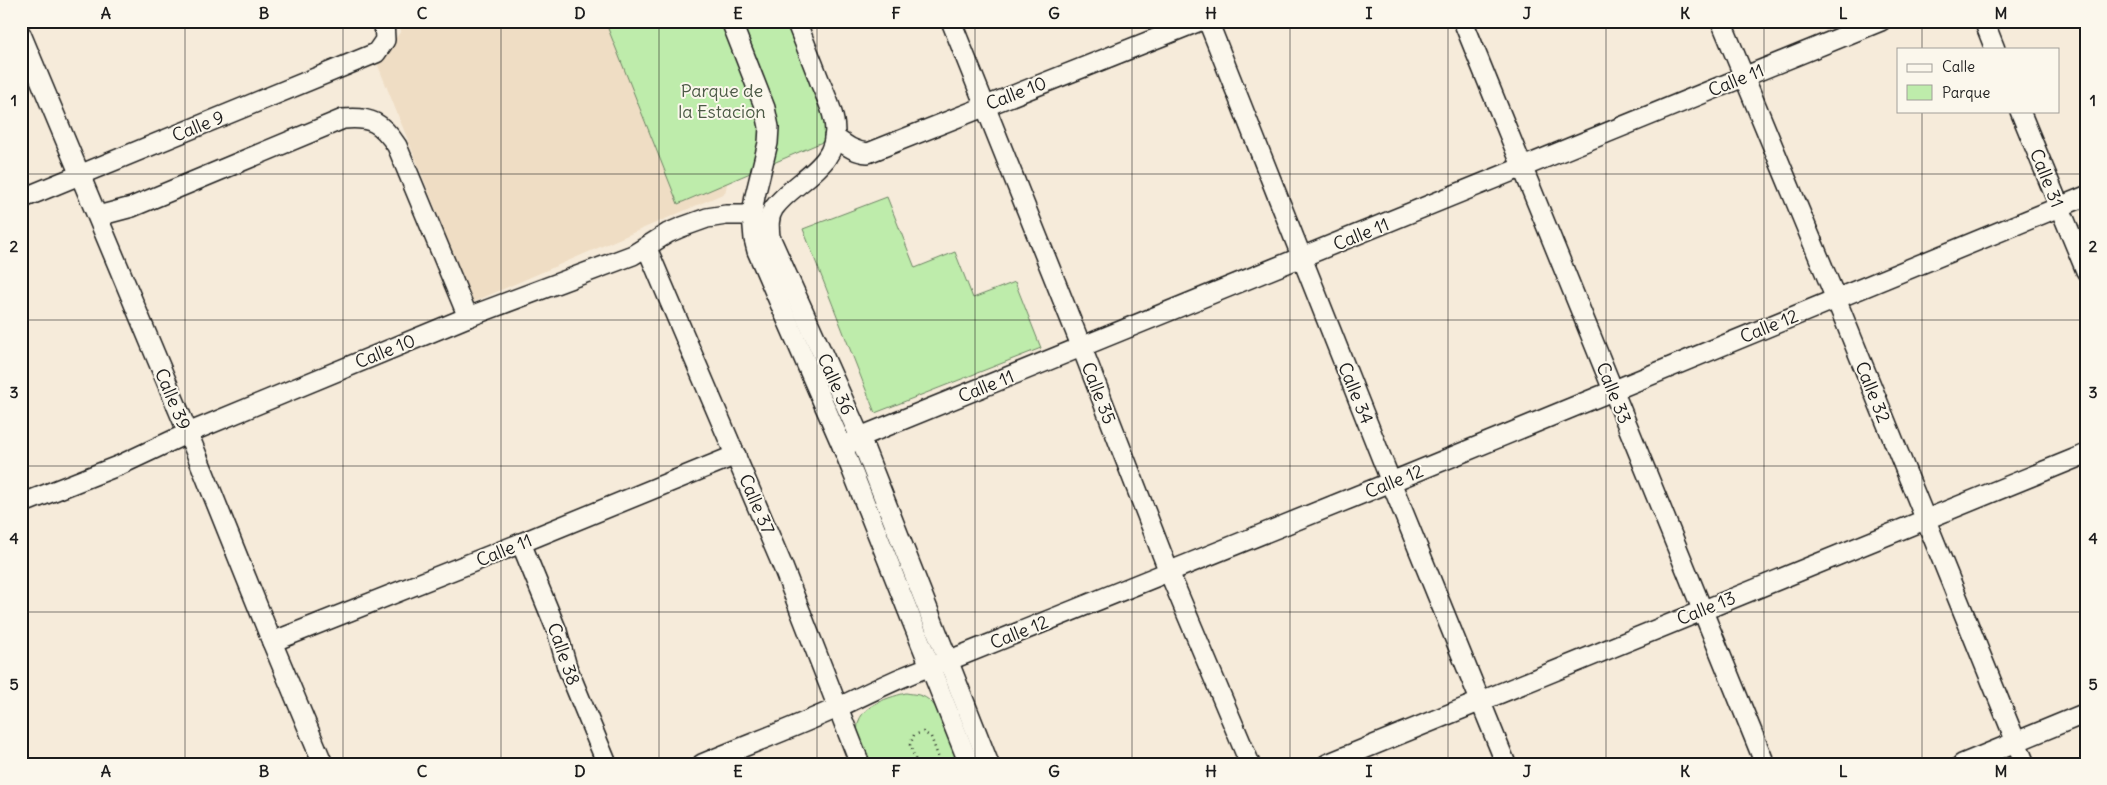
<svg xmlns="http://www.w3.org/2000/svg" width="2107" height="785" viewBox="0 0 2107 785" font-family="Delius,sans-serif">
<rect width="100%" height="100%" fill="#f6ebda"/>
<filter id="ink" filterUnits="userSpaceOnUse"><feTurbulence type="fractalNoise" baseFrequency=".02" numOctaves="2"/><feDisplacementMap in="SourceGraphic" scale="10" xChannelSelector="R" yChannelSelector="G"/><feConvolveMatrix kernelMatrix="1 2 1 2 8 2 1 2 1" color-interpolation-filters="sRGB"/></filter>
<g filter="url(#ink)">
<!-- built -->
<polygon fill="#efddc4" points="397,21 693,21 738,136 725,193 473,302 377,63 401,31"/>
<!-- green -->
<g fill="#beecab" stroke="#6d8464">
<polygon points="605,21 796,21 834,137 678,204"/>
<polygon points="887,197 915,268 955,252 973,298 1015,282 1041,348 875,413 803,229"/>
<path d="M906,693C911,694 917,694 922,696C942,703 953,745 960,764H869C866,755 860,744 858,734C853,708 885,698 906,693Z"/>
</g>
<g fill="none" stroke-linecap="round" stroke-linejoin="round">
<defs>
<g id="minor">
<polyline points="731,21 765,108 769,127 768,143 755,196 752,215 754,239 757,251 843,448 969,764"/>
<path d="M796,21C804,41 812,61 820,82C825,94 832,108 834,121C842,167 795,179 774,208C768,217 769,227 770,237L860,437L989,764"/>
<polyline points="951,21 1082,348 1169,572 1250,764"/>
<polyline points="1208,21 1391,482 1506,764"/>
<polyline points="1463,21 1765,764"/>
<polyline points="1721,21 1836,299 2025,764"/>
<polyline points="1984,21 1995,49"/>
<polyline points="21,34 188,433 272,642 323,764"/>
<polyline points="2020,111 2086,271"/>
<path d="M834,137C846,145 854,152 868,153L1200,21"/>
<polyline points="21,199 376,53 385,40 384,21"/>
<path d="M98,216L132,207L343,119C371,116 382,123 397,146L468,317"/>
<polyline points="647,248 783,567 860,764"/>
<polyline points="843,448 860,437 1881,21"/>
<polyline points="21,504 120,465 188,433 468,317 633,255 668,233 682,227 707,218 726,215 752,215"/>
<polyline points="521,543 557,631 567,667 607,764"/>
<polyline points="272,642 521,543 736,455"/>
<path d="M702,764C747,745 793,728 837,708C875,690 909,672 950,660L1391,482L2086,196"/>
<polyline points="1327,764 2086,454"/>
<polyline points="1962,764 2086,713"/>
</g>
</defs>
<!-- minor casing -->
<use href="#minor" stroke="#1c1c1c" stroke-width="22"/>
<!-- path -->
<polyline stroke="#1c1c1c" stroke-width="2.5" stroke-dasharray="1 4" stroke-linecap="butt" points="917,764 910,745 914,735 923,732 931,737 941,764"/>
<!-- minor -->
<use href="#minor" stroke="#fbf7ec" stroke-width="19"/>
</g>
</g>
<!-- grid -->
<path fill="none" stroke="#1c1c1c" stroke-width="1" stroke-opacity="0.55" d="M185,21V764M343,21V764M501,21V764M659,21V764M817,21V764M975,21V764M1132,21V764M1290,21V764M1448,21V764M1606,21V764M1764,21V764M1922,21V49M1922,111V764M21,174H2086M21,320H2086M21,466H2086M21,612H2086"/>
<g text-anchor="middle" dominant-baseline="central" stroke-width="4" stroke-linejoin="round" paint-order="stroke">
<!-- street labels -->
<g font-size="18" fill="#1c1c1c" stroke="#fbf7ec">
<text transform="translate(1736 80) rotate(-22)">Calle 11</text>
<text transform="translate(1016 93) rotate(-21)">Calle 10</text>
<text transform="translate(198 126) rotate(-22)">Calle 9</text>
<text transform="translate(2047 178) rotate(68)">Calle 31</text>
<text transform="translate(1361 234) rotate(-22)">Calle 11</text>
<text transform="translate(1769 326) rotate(-22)">Calle 12</text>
<text transform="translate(385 351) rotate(-22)">Calle 10</text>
<text transform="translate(836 384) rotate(66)">Calle 36</text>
<text transform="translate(986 386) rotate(-22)">Calle 11</text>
<text transform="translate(1873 392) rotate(68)">Calle 32</text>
<text transform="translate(1099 393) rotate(69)">Calle 35</text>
<text transform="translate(1356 393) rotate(68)">Calle 34</text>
<text transform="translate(1614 393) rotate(68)">Calle 33</text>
<text transform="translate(173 399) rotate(67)">Calle 39</text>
<text transform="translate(1394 481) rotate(-22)">Calle 12</text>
<text transform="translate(757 504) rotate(67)">Calle 37</text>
<text transform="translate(504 550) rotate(-22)">Calle 11</text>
<text transform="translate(1706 608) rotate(-22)">Calle 13</text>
<text transform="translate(1019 632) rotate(-22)">Calle 12</text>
<text transform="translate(564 654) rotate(71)">Calle 38</text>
</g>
<!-- park labels -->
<g font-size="18" fill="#4d5a47" stroke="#fbf7ec">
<text x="722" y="90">Parque de<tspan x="722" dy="21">la Estacion</tspan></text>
</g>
</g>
<!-- margin -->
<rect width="2107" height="785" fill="none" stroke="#fbf7ec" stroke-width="55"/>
<!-- legend -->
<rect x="1897" y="48" width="162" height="65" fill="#fbf7ec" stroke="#a29f99"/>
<rect x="1907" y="64" width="25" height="8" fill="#fbf7ec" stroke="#a29f99"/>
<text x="1942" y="72" font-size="15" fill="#1c1c1c">Calle</text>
<rect x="1907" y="85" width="25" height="15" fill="#beecab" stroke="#a29f99"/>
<text x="1942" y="98" font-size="15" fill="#1c1c1c">Parque</text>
<rect x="28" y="28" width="2052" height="730" fill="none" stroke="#1c1c1c" stroke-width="2"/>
<g font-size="16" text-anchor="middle" font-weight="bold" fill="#1c1c1c">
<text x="106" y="19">A</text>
<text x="264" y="19">B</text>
<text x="422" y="19">C</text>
<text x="580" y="19">D</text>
<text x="738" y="19">E</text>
<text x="896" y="19">F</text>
<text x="1054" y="19">G</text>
<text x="1211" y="19">H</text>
<text x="1369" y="19">I</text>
<text x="1527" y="19">J</text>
<text x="1685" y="19">K</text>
<text x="1843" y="19">L</text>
<text x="2001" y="19">M</text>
<text x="14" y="106">1</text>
<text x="2093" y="106">1</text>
<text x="14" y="252">2</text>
<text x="2093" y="252">2</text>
<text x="14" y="398">3</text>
<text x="2093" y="398">3</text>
<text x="14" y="544">4</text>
<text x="2093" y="544">4</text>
<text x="14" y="690">5</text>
<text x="2093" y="690">5</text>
<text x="106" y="777">A</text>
<text x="264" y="777">B</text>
<text x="422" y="777">C</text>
<text x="580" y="777">D</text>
<text x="738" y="777">E</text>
<text x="896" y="777">F</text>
<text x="1054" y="777">G</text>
<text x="1211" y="777">H</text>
<text x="1369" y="777">I</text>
<text x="1527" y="777">J</text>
<text x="1685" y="777">K</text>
<text x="1843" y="777">L</text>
<text x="2001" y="777">M</text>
</g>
</svg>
